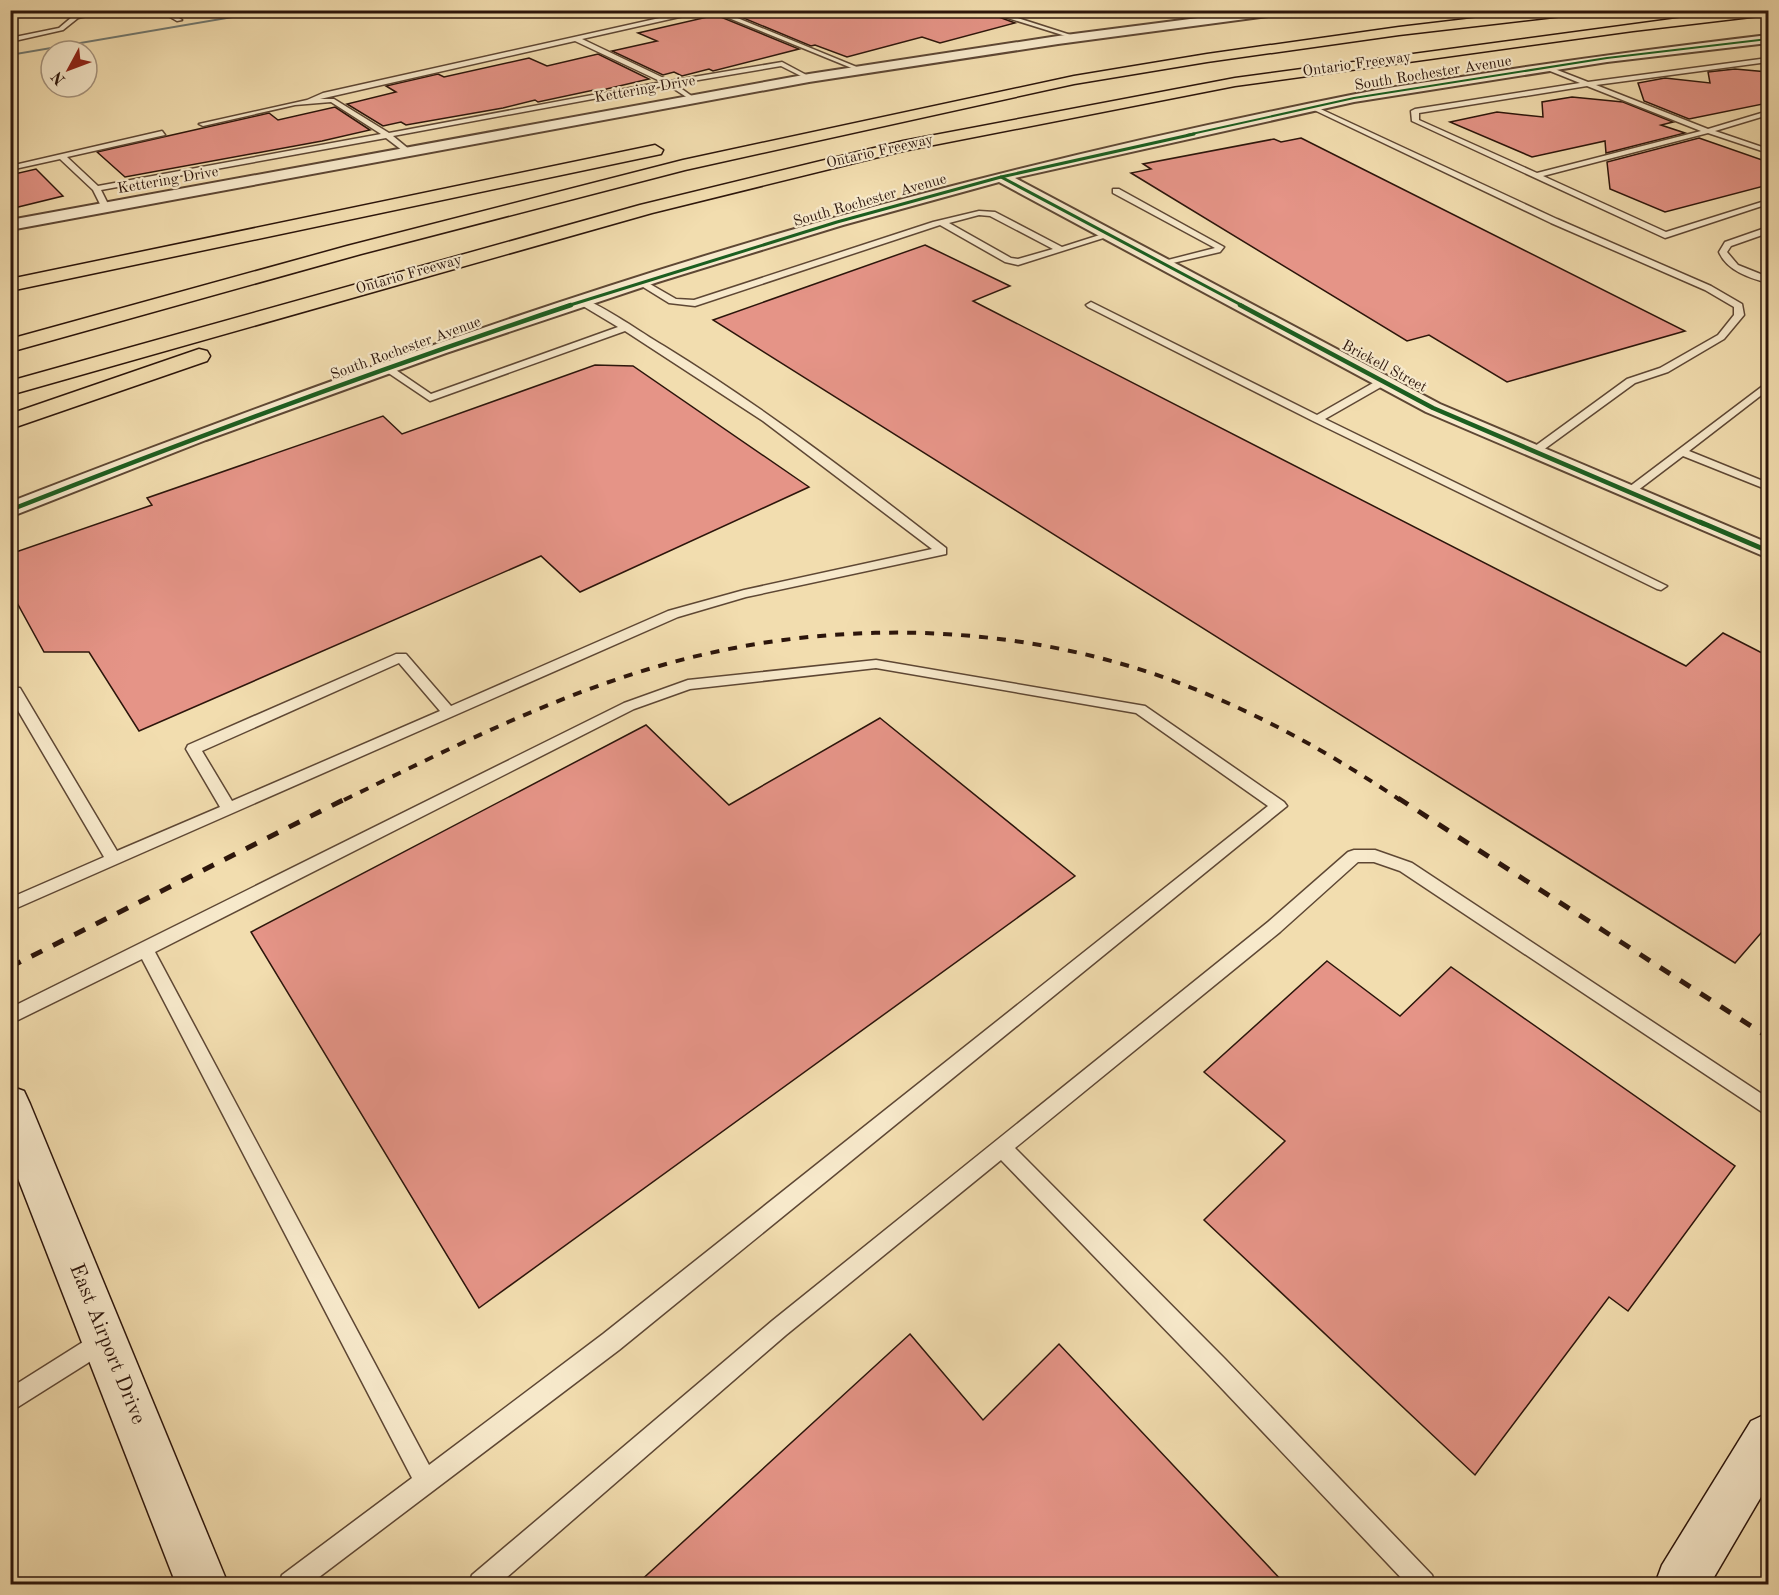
<svg xmlns="http://www.w3.org/2000/svg" width="1779" height="1595" viewBox="0 0 1779 1595" font-family="'Old Standard TT',serif">
<rect width="100%" height="100%" fill="#f2ddaf"/>
<filter id="stains"><feTurbulence type="fractalNoise" baseFrequency=".00333" numOctaves="4"/><feColorMatrix values="0 0 0 0 .2 0 0 0 0 .09 0 0 0 0 .02 0 0 0 .5 -.17"/></filter>
<radialGradient id="worn" r=".72"><stop offset=".6" stop-color="#630" stop-opacity="0"/><stop offset="1" stop-color="#630" stop-opacity=".3"/></radialGradient>
<g fill="none" stroke-linecap="round" stroke-linejoin="round">
<!-- stream -->
<polygon fill="#707870" fill-rule="evenodd" points="267,10 279,10 10,56 10,54"/>
</g>
<!-- building -->
<g fill="#e59487" stroke="#2c150b" stroke-width="1.5">
<polygon points="735,10 980,10 1015,23 940,43 922,37 847,57 815,45 811,46 729,12"/>
<polygon points="716,15 799,49 713,71 709,69 682,76 674,72 663,75 612,51 657,41 638,33"/>
<polygon points="598,54 649,79 598,91 594,90 538,102 535,100 503,108 406,125 401,122 383,126 347,104 396,92 386,86 438,74 444,77 529,58 547,66"/>
<polygon points="1735,69 1768,72 1768,103 1689,119 1644,101 1638,83 1665,78 1710,83 1708,72"/>
<polygon points="1572,97 1623,102 1673,122 1661,125 1685,133 1606,153 1605,141 1532,157 1450,122 1497,112 1543,117 1542,102"/>
<polygon points="335,107 370,130 322,141 125,177 97,152 269,113 278,120"/>
<polygon points="1301,138 1685,331 1507,382 1429,335 1407,341 1131,173 1151,169 1143,164 1274,139 1281,142"/>
<polygon points="1699,138 1768,162 1768,185 1665,212 1610,189 1607,162"/>
<polygon points="36,169 63,196 10,209 10,175"/>
<polygon points="925,245 1010,286 973,301 1686,666 1723,633 1768,656 1768,925 1735,963 713,320"/>
<polygon points="595,365 633,366 809,487 580,592 541,556 139,731 89,652 44,652 10,590 10,554 152,505 147,498 383,416 402,434"/>
<polygon points="880,718 1075,876 479,1308 251,932 646,725 729,805"/>
<polygon points="1327,961 1400,1016 1451,967 1735,1166 1628,1311 1609,1297 1475,1475 1204,1220 1285,1141 1204,1072"/>
<polygon points="910,1334 983,1420 1059,1344 1285,1584 637,1584"/>
</g>
<g fill="none" stroke-linecap="round" stroke-linejoin="round">
<defs>
<g id="lane">
<polygon points="64,10 71,10 77,15 115,10 78,18 63,30 10,42 10,38 59,28 72,17"/>
<polygon points="158,10 166,10 182,20 177,21"/>
<polygon points="709,10 718,10 864,70 859,71"/>
<polygon points="982,10 993,10 1077,37 1072,38"/>
<path d="M682,13L684,16L582,39L670,81L782,62L812,78L807,79L781,66L675,84L693,97L691,100L668,85L393,136L410,150V154H407L386,138L101,190L110,208L106,210L102,208L93,190L60,159L10,170V166L162,131L165,135L67,157L98,186L381,134L331,102L295,105L203,126L199,124L307,100L323,93ZM575,41L662,82L389,133L334,99H320Z"/>
<path d="M1768,58V62L1596,85L1708,129L1768,111V115L1715,131L1768,149V153L1708,133L1543,176L1666,232L1768,200V204L1665,238L1412,121L1411,111L1415,109L1580,83L1545,69L1547,66L1588,82ZM1587,86L1701,131L1537,173L1419,120V113Z"/>
<polygon points="1310,106 1314,106 1557,219 1711,286 1742,304 1744,315 1724,339 1668,372 1635,383 1539,453 1531,453 1531,449 1627,379 1660,368 1718,335 1734,315 1734,307 1705,290 1551,223 1310,108"/>
<polygon points="1113,189 1119,189 1224,247 1220,252 1160,266 1160,262 1215,248 1113,193"/>
<path d="M979,211L995,212L1062,247L1109,232L1113,235L1018,265L1005,262L940,225L695,306L669,303L635,282L643,280L676,299L694,300L933,222ZM979,215L990,216L1053,249L1018,259L1011,258L949,223Z"/>
<path d="M1768,227V233L1731,246L1727,252L1738,265L1768,277V283C1750,278 1727,271 1719,252L1725,242Z"/>
<path d="M581,298C606,307 640,332 664,346C763,407 855,477 946,548V554L746,597L678,617L10,911V898L104,857L10,697V688H20L117,851L220,807L186,749L188,745L396,654H406L451,706L668,611L744,590L932,549L763,421L625,331L430,401L381,368L390,366L431,394L618,327L578,303V299ZM399,663L440,711L232,801L202,751Z"/>
<polygon points="1091,302 1317,415 1380,379 1388,379 1388,383 1325,419 1667,586 1661,590 1657,589 1313,421 1088,307 1086,305"/>
<polygon points="1768,382 1768,390 1689,451 1768,483 1768,490 1683,456 1633,494 1625,494 1625,490"/>
<path d="M876,660L1145,706L1284,802L1287,806L619,1350L310,1584H279L282,1575L412,1478L142,959L10,1024V1008L624,703L688,680ZM876,668L1136,713L1268,806L603,1334L429,1465L155,952L634,709L690,689Z"/>
<polygon points="1354,850 1375,850 1412,863 1768,1098 1768,1116 1400,871 1374,862 1358,862 1280,932 1015,1148 1225,1359 1432,1575 1435,1584 1407,1584 1209,1375 1001,1160 786,1335 499,1584 469,1584 472,1575 772,1321 1268,922 1348,852"/>
<polygon points="102,1330 110,1333 113,1341 110,1349 10,1412 10,1388"/>
</g>
<g id="street">
<polygon points="1260,10 1295,10 1290,13 1058,44 809,82 10,230 10,220 809,74 1058,36"/>
<path d="M1768,35V43L1607,62L1354,102L1015,178L1440,404L1768,543V558L1426,412L999,182L843,225L658,282L446,353L206,440L10,517V502C281,397 554,297 833,218C1004,170 1177,130 1351,95C1389,87 1429,82 1468,76C1568,60 1668,47 1768,35Z"/>
</g>
<g id="secondary">
<polygon points="1263,10 1278,10 1279,12 1273,16"/>
<polygon points="10,1086 24,1091 30,1104 228,1584 176,1584 10,1158"/>
<polygon points="1768,1413 1768,1485 1710,1584 1655,1584 1662,1565 1751,1421"/>
</g>
<g id="highway">
<polygon points="1542,10 1586,10 1580,14 1399,35 1207,62 1074,84 685,170 361,254 10,352 10,339 347,246 683,160 1074,76 1207,54 1399,27"/>
<polygon points="1739,10 1768,10 1768,15 1633,31 1235,86 903,151 652,213 10,395 10,381 640,205 903,141 1235,78"/>
<polygon points="655,145 663,150 661,154 10,291 10,279"/>
<polygon points="199,349 207,351 210,356 207,361 10,429 10,414"/>
</g>
</defs>
<!-- lane casing -->
<use href="#lane" stroke="#5e4734" stroke-width="3"/>
<!-- street casing -->
<use href="#street" stroke="#5e4734" stroke-width="4"/>
<!-- secondary casing -->
<use href="#secondary" stroke="#2c150b" stroke-width="3"/>
<!-- highway casing -->
<use href="#highway" stroke="#2c150b" stroke-width="3"/>
<!-- lane -->
<use href="#lane" fill="#f7e9cb" fill-rule="evenodd"/>
<!-- street -->
<use href="#street" fill="#f7e9cb" fill-rule="evenodd"/>
<!-- secondary -->
<use href="#secondary" fill="#f7e9cb" fill-rule="evenodd"/>
<!-- highway -->
<use href="#highway" fill="#f2ddaf" fill-rule="evenodd"/>
<!-- rail-far1 -->
<path stroke="#2c150b" stroke-width="4" stroke-dasharray="9 9" stroke-linecap="butt" d="M344,800C439,754 533,706 633,674C814,615 1021,618 1197,690C1269,719 1336,757 1400,800"/>
<!-- rail -->
<g stroke="#2c150b" stroke-width="5" stroke-dasharray="12 12" stroke-linecap="butt">
<polyline points="1398,798 1768,1037"/>
<polyline points="10,967 347,798"/>
</g>
<defs>
<polyline id="cycleway-far3" points="1187,135 1354,98 1607,58 1768,39"/>
<g id="cycleway-far2">
<polyline points="1001,177 1243,306"/>
<polyline points="567,306 837,222 1001,177 1194,134"/>
</g>
<g id="cycleway-far1">
<polyline points="1240,305 1433,408 1704,524"/>
<path d="M10,510C196,437 382,368 571,305"/>
</g>
<polyline id="cycleway" points="1700,522 1768,551"/>
</defs>
<!-- cycleway-far3 casing -->
<use href="#cycleway-far3" stroke="#f7e9cb" stroke-width="4"/>
<!-- cycleway-far2 casing -->
<use href="#cycleway-far2" stroke="#f7e9cb" stroke-width="5"/>
<!-- cycleway-far1 casing -->
<use href="#cycleway-far1" stroke="#f7e9cb" stroke-width="7"/>
<!-- cycleway casing -->
<use href="#cycleway" stroke="#f7e9cb" stroke-width="8"/>
<!-- cycleway-far3 -->
<use href="#cycleway-far3" stroke="#1b5e20" stroke-width="2"/>
<!-- cycleway-far2 -->
<use href="#cycleway-far2" stroke="#1b5e20" stroke-width="3"/>
<!-- cycleway-far1 -->
<use href="#cycleway-far1" stroke="#1b5e20" stroke-width="4.5"/>
<!-- cycleway -->
<use href="#cycleway" stroke="#1b5e20" stroke-width="5"/>
</g>
<g text-anchor="middle" dominant-baseline="central" stroke-width="4.5" stroke-linejoin="round" paint-order="stroke">
<!-- far-street labels -->
<g font-size="15" fill="#2c150b" stroke="#f7e9cb">
<text transform="translate(1357 65) rotate(-8)">Ontario Freeway</text>
<text transform="translate(1433 74) rotate(-9)">South Rochester Avenue</text>
<text transform="translate(645 90) rotate(-10)">Kettering Drive</text>
<text transform="translate(880 152) rotate(-13)">Ontario Freeway</text>
<text transform="translate(168 181) rotate(-10)">Kettering Drive</text>
<text transform="translate(870 201) rotate(-16)">South Rochester Avenue</text>
<text transform="translate(409 275) rotate(-16)">Ontario Freeway</text>
<text transform="translate(406 349) rotate(-20)">South Rochester Avenue</text>
<text transform="translate(1384 367) rotate(28)">Brickell Street</text>
</g>
<!-- near-street labels -->
<g font-size="21" fill="#2c150b" stroke="#f7e9cb">
<text transform="translate(107 1344) rotate(68)">East Airport Drive</text>
</g>
</g>
<!-- margin -->
<rect width="1779" height="1595" fill="none" stroke="#f2ddaf" stroke-width="36"/>
<rect x="12" y="12" width="1755" height="1571" fill="none" stroke="#2c150b" stroke-width="3"/>
<rect x="18" y="18" width="1743" height="1559" fill="none" stroke="#2c150b" stroke-width="1.5"/>
<!-- north arrow -->
<g transform="translate(69 69) rotate(229)"><circle r="28" fill="#f7e9cb" stroke="#a6947e" stroke-width="1.5"/>
<path d="M0-4.5L10 22L0 15L-10 22Z" fill="#8f2418"/>
<text y="-9" font-size="16" font-weight="bold" text-anchor="middle" fill="#2c150b">N</text>
</g>
<rect width="100%" height="100%" filter="url(#stains)"/>
<rect width="100%" height="100%" fill="url(#worn)"/>
</svg>
